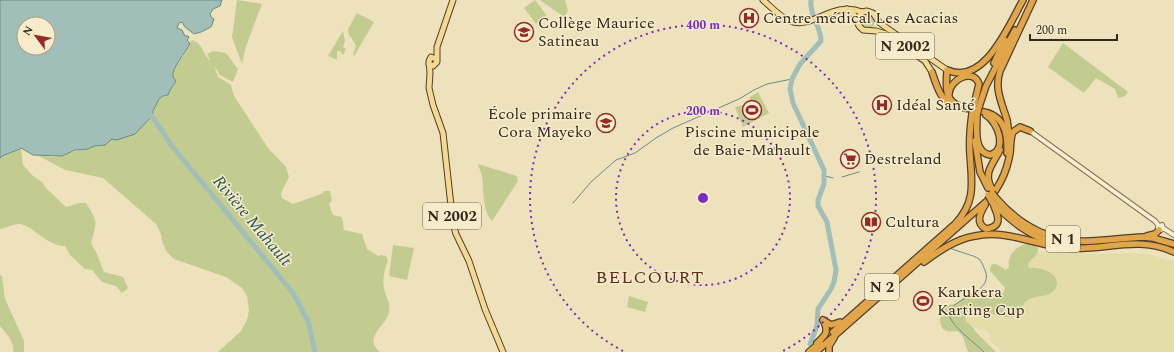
<svg xmlns="http://www.w3.org/2000/svg" width="1174" height="352" viewBox="0 0 1174 352" font-family="Spectral,serif">
<rect width="100%" height="100%" fill="#eee2bd"/>
<!-- farmland -->
<polygon fill="#e4ddaa" points="1051,249 1090,254 1128,253 1150,254 1166,260 1174,261 1174,352 1002,352 989,339 991,335 988,332 974,327 966,321 965,318 966,312 969,310 974,309 985,310 1007,318 1019,311 1021,307 1028,300 1040,297 1057,279 1049,272 1042,269 1030,268 1028,263 1041,252"/>
<!-- green -->
<g fill="#c2cc91">
<polygon points="237,0 262,4 246,46 242,64 232,37"/>
<polygon points="535,0 547,16 536,24 524,8"/>
<polygon points="540,0 565,0 568,11 564,17"/>
<polygon points="357,13 374,22 354,56 353,54 356,46 351,37 349,36 348,29"/>
<circle cx="867" cy="21" r="8"/>
<polygon points="343,31 345,41 343,47 346,49 343,55 340,51 337,51 337,60 328,56"/>
<path d="M192,40C199,42 202,48 205,54C206,57 210,60 211,62L207,54L214,51L226,53L238,69L233,82L220,75L214,66L218,77L231,85L234,96L268,148L286,167L289,177L281,193L282,198L293,204L321,194L325,191H330L332,200L329,204L333,215L342,217L344,230L362,234L367,249L378,256L381,255L386,256L388,260C385,269 382,278 384,288C386,299 392,303 388,315C384,327 363,338 380,352H218L241,331L247,320L249,310L247,296L242,288L226,277L174,259L166,251L162,241L161,234L156,224L103,178L65,170L37,155L53,157L65,155L66,154L82,149H88L94,146L105,145L112,139C119,138 133,136 138,130C143,125 146,120 152,116C154,107 158,96 168,95L170,90L176,81L173,77L172,71L184,55Z"/>
<polygon points="1063,43 1128,92 1125,96 1118,98 1115,89 1096,78 1084,93 1052,70 1048,67"/>
<polygon points="758,92 769,113 743,127 735,107 743,105 750,100 750,97"/>
<path d="M21,148L23,165L32,175L42,182L46,188L66,207L79,203H86C98,222 97,221 91,243L96,252L104,272L123,277L128,288L122,293L116,286L102,282L92,270L85,269L70,255L65,246C48,247 31,224 19,224C13,224 6,228 0,229V158C5,153 15,152 21,148Z"/>
<path d="M478,164L514,175L518,177L517,179L518,181L492,221C482,211 484,189 482,176C481,172 479,168 478,164Z"/>
<path d="M1027,243L1034,245L1038,248C1039,259 1029,257 1028,266L1030,268C1034,268 1039,268 1042,269C1056,272 1064,286 1049,294C1042,297 1034,297 1028,300C1021,305 1020,315 1011,317C1000,320 985,307 969,310L965,315L966,321L972,326L976,332L996,352H968C964,343 966,337 957,331C939,334 940,325 940,309C944,304 948,305 954,304C958,303 961,299 965,297C972,294 972,295 979,290L987,295L1003,293L1005,288L990,271C990,258 1001,266 1006,270L1009,267C1007,255 1016,247 1027,243Z"/>
<polygon points="393,245 414,248 407,280 389,276"/>
<path d="M0,275L2,276L5,299L24,341V352H13C15,342 6,333 0,326Z"/>
<polygon points="629,296 648,302 645,312 627,307"/>
</g>
<!-- water -->
<path fill="#a1bfb8" stroke="#688d85" fill-rule="evenodd" d="M0,0H222L220,6L213,9L210,14L211,17L214,19L211,27L201,32L194,34L185,27L182,22L179,23L177,28L182,30L185,36H188L189,37L187,40L190,43C186,53 171,68 173,77L176,81L170,90L168,95L163,96L159,99L153,111L152,116L135,134L117,140L112,139L105,145L94,146L88,149L75,150L62,156L33,155L21,148C15,152 5,153 0,158ZM24,24H48V48H24Z"/>
<g fill="none" stroke-linecap="round" stroke-linejoin="round">
<!-- stream -->
<g stroke="#688d85" stroke-width="1">
<polyline points="825,176 833,178"/>
<polyline points="842,177 859,172"/>
<polyline points="573,203 591,182 616,160 635,153 656,138 673,128 739,99 754,90 767,84 792,79"/>
<path d="M950,248C958,252 974,255 979,259C982,262 983,266 985,270C996,295 944,298 950,317C953,327 976,344 984,352"/>
</g>
<!-- river -->
<g stroke="#a1bfb8" stroke-width="5">
<polyline points="152,116 172,146 293,293 308,321 315,352"/>
<path d="M810,344L817,326L818,309L831,289L834,282L836,270L827,222L818,206V200L824,184V170L793,103L790,89L792,79L800,64L821,41C821,26 809,15 811,0"/>
</g>
<defs>
<g id="minor">
<polyline points="1030,131 1155,221 1159,226"/>
<polyline points="1163,228 1161,230 1158,229 1158,227 1162,225 1163,228 1174,235"/>
</g>
<g id="major">
<path d="M763,0C771,7 780,17 790,21C813,30 833,0 862,12"/>
<polyline points="847,9 854,15 859,26 863,30 876,31 886,34 925,61 932,72"/>
<polyline points="857,20 862,12 867,11 873,13 879,22 884,26 947,70"/>
<polyline points="436,59 431,57 429,61 430,73 429,88 433,105 443,133 453,224 456,234 469,261 485,309 503,352"/>
<polyline points="429,64 433,66 437,62 437,47 453,0"/>
</g>
<g id="highway">
<polyline points="994,63 1005,40"/>
<path d="M932,72C937,87 941,102 956,107"/>
<path d="M949,94C949,80 973,67 979,84L974,105"/>
<polyline points="979,107 986,86 1015,30"/>
<path d="M977,115C977,128 973,152 990,155C1008,150 998,122 986,115"/>
<path d="M1009,135C1008,130 1008,125 1007,120C1002,103 994,89 1000,71L1033,0"/>
<polyline points="975,141 980,172 988,188"/>
<path d="M1007,153C1011,92 959,123 948,95C945,87 947,77 947,70C984,87 1009,25 1023,0"/>
<path d="M993,191C982,173 992,166 1000,150"/>
<path d="M996,198C1021,227 1052,243 1091,241C1108,240 1126,238 1143,237L1153,238L1174,244"/>
<path d="M992,202C1012,222 1028,235 1056,244"/>
<path d="M985,205C980,213 975,223 986,229C1002,227 999,217 994,206"/>
<polyline points="1147,236 1155,234 1159,230"/>
<path d="M924,262C939,251 956,239 975,236C1007,229 1037,246 1068,248C1104,251 1138,235 1174,252"/>
<polyline points="823,320 831,325 840,322"/>
<path d="M833,332L955,224C976,202 972,183 970,155C969,141 970,128 972,114"/>
<path d="M817,343C825,336 829,332 824,322"/>
<polyline points="809,352 820,343"/>
<path d="M816,352L987,201C999,188 1007,171 1010,153C1011,146 1010,138 1013,132L1020,127L1030,131"/>
<polyline points="829,352 829,346 834,338"/>
</g>
</defs>
<!-- minor casing -->
<use href="#minor" stroke="#867256" stroke-width="6"/>
<!-- major casing -->
<use href="#major" stroke="#533f2b" stroke-width="7"/>
<!-- highway casing -->
<use href="#highway" stroke="#533f2b" stroke-width="8"/>
<!-- minor -->
<use href="#minor" stroke="#f9efd0" stroke-width="4"/>
<!-- major -->
<use href="#major" stroke="#f3da93" stroke-width="5"/>
<!-- highway -->
<use href="#highway" stroke="#e1a64a" stroke-width="5.5"/>
<defs>
<g id="highway-bridge">
<polyline points="972,114 974,105"/>
<polyline points="977,115 979,107"/>
<polyline points="992,193 996,198"/>
<polyline points="988,195 992,202"/>
</g>
</defs>
<!-- highway-bridge casing -->
<use href="#highway-bridge" stroke="#533f2b" stroke-width="8" stroke-linecap="butt"/>
<!-- highway-bridge -->
<use href="#highway-bridge" stroke="#e1a64a" stroke-width="5.5"/>
</g>
<!-- distance rings -->
<g fill="none" stroke="#7b2cbf" stroke-width="2" stroke-dasharray="2 4">
<circle cx="703" cy="198" r="87"/>
<path d="M623 351A173 173 0 1 1 783 351"/>
</g>
<!-- icons -->
<defs>
<symbol id="hospital-ring" viewBox="-11 -11 22 22"><circle r="9.5" fill="#f6eccc" stroke="#962a25" stroke-width="1.5"/><path d="M-5-5h3v3.5h4V-5h3V5h-3V1.5h-4V5h-3Z" fill="#962a25"/></symbol>
<symbol id="school-ring" viewBox="-11 -11 22 22"><circle r="9.5" fill="#f6eccc" stroke="#962a25" stroke-width="1.5"/><path d="M0-5L7-2L0 1L-7-2ZM-4 1L0 2.5L4 1V4Q0 6-4 4Z" fill="#962a25"/></symbol>
<symbol id="stadium-ring" viewBox="-11 -11 22 22"><circle r="9.5" fill="#f6eccc" stroke="#962a25" stroke-width="1.5"/><path d="M0-5a6.5 5 0 1 0 0 10a6.5 5 0 1 0 0-10ZM-3.5-1.8h7v3.6h-7Z" fill="#962a25"/></symbol>
<symbol id="supermarket-ring" viewBox="-11 -11 22 22"><circle r="9.5" fill="#f6eccc" stroke="#962a25" stroke-width="1.5"/><path d="M-6-5.5h2.5l.6 2H6L4.5 2H-2.5L-4.4-4H-6ZM-1.5 3.2a1.3 1.3 0 1 0 .1 0ZM3 3.2a1.3 1.3 0 1 0 .1 0Z" fill="#962a25"/></symbol>
<symbol id="library-ring" viewBox="-11 -11 22 22"><circle r="9.5" fill="#f6eccc" stroke="#962a25" stroke-width="1.5"/><path d="M-6-4Q-3-5.5-.7-3.5V5Q-3 3-6 4ZM6-4Q3-5.5 .7-3.5V5Q3 3 6 4Z" fill="#962a25"/></symbol>
</defs>
<g fill-rule="evenodd">
<use href="#hospital-ring" x="738" y="7" width="22" height="22"/>
<use href="#school-ring" x="513" y="21" width="22" height="22"/>
<use href="#hospital-ring" x="871" y="94" width="22" height="22"/>
<use href="#stadium-ring" x="741" y="99" width="22" height="22"/>
<use href="#school-ring" x="595" y="112" width="22" height="22"/>
<use href="#supermarket-ring" x="839" y="148" width="22" height="22"/>
<use href="#library-ring" x="860" y="211" width="22" height="22"/>
<use href="#stadium-ring" x="912" y="290" width="22" height="22"/>
</g>
<g text-anchor="middle" dominant-baseline="central" stroke-width="3" stroke-linejoin="round" paint-order="stroke">
<!-- shield labels -->
<g fill="#f6eccc" stroke="#6f6450" stroke-width="1">
<rect x="876" y="33" width="58" height="26" rx="3"/>
<rect x="423" y="203" width="58" height="26" rx="3"/>
<rect x="1046" y="226" width="34" height="26" rx="3"/>
<rect x="865" y="274" width="34" height="26" rx="3"/>
</g>
<g font-size="15" font-weight="bold" fill="#35291b">
<text x="905" y="46">N 2002</text>
<text x="452" y="216">N 2002</text>
<text x="1063" y="239">N 1</text>
<text x="882" y="287">N 2</text>
</g>
<!-- poi labels -->
<g font-size="16" fill="#35291b" stroke="#f6eccc" text-anchor="start">
<text x="763" y="18">Centre médical Les Acacias</text>
<text x="538" y="23">Collège Maurice<tspan x="538" dy="18">Satineau</tspan></text>
<text x="896" y="105">Idéal Santé</text>
<text x="592" y="114" text-anchor="end">École primaire<tspan x="592" dy="18">Cora Mayeko</tspan></text>
<text x="752" y="132" text-anchor="middle">Piscine municipale<tspan x="752" dy="18">de Baie-Mahault</tspan></text>
<text x="864" y="159">Destreland</text>
<text x="885" y="222">Cultura</text>
<text x="937" y="292">Karukera<tspan x="937" dy="18">Karting Cup</tspan></text>
</g>
<!-- water labels -->
<g font-size="17" font-style="italic" fill="#2a5554" stroke="#f6eccc">
<text transform="translate(252 221) rotate(50)">Rivière Mahault</text>
</g>
<!-- quarter labels -->
<g font-size="18" letter-spacing="1" fill="#622c1a" stroke="#f6eccc">
<text x="650" y="277">BELCOURT</text>
</g>
</g>
<circle cx="703" cy="198" r="6" fill="#7b2cbf" stroke="#f6eccc" stroke-width="2"/>
<g font-size="12" text-anchor="middle" font-weight="bold" fill="#7b2cbf" stroke="#f6eccc" stroke-width="3" stroke-linejoin="round" paint-order="stroke">
<text x="703" y="29">400 m</text>
<text x="703" y="115">200 m</text>
</g>
<!-- north arrow -->
<g transform="translate(36 36) rotate(302)"><circle r="19" fill="#f6eccc" stroke="#a99e85"/>
<path d="M0-3L7 15L0 10L-7 15Z" fill="#962a25"/>
<text y="-6" font-size="11" font-weight="bold" text-anchor="middle" fill="#35291b">N</text>
</g>
<!-- scale -->
<path d="M1030 34v6h87v-6" fill="none" stroke="#35291b" stroke-width="2"/>
<text x="1036" y="34" font-size="12" fill="#35291b" stroke="#f6eccc" stroke-width="3" paint-order="stroke">200 m</text>
</svg>
